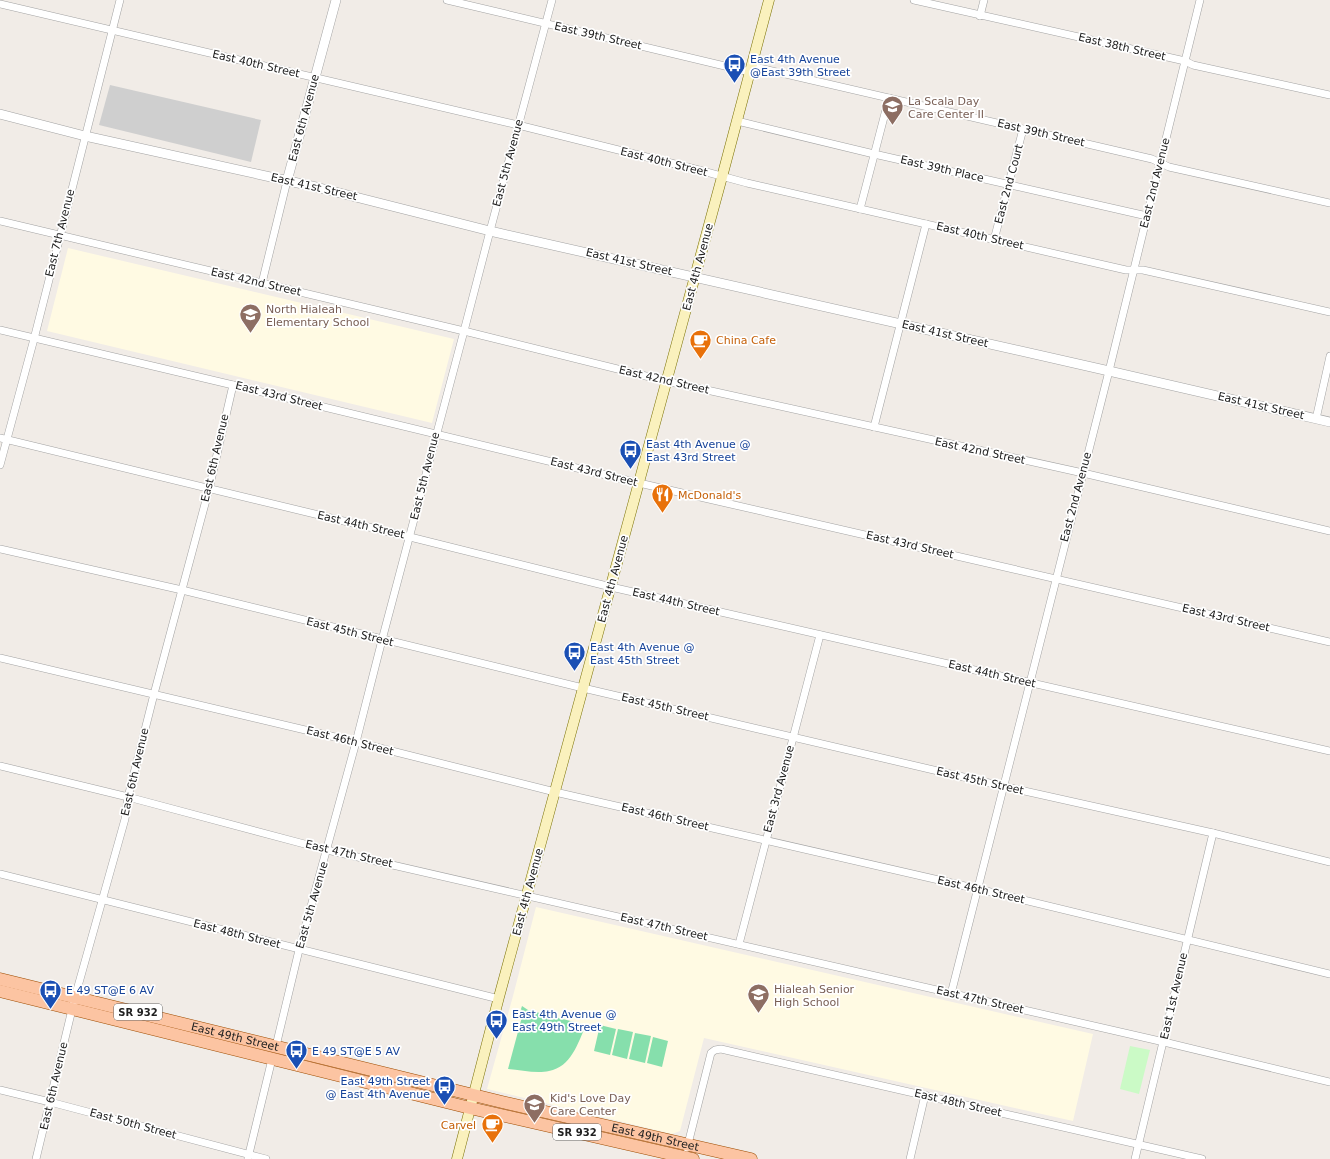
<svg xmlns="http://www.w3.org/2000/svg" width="1330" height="1159" viewBox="0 0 1330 1159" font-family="'DejaVu Sans',sans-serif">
<rect width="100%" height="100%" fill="#f1ece7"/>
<!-- education -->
<g fill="#fffae3">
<polygon points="68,248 454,339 432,423 47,331"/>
<polygon points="536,907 1093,1034 1073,1121 704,1038 680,1131 672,1134 487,1089 513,996"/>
</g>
<!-- religious -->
<polygon fill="#cfcfcf" points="110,85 261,120 251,162 99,125"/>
<!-- park -->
<polygon fill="#cbfac6" points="1130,1046 1150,1050 1139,1094 1120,1089"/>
<!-- pitch -->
<g fill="#86dfac">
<path d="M522,1006L528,1010L586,1025C578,1043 571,1067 549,1071C537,1074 521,1070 508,1069L523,1013L521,1009Z"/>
<polygon points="600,1025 616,1029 610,1055 594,1051"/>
<polygon points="618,1029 633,1032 627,1059 612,1055"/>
<polygon points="635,1033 651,1036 645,1063 629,1059"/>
<polygon points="653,1037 668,1041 662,1067 647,1063"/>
</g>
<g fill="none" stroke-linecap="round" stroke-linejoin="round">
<defs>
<g id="minor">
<polyline points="447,0 750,72"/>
<polyline points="914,0 1185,61 1193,65 1330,95"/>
<polyline points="0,4 518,125 699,170 747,183 1126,270 1143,270 1330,312"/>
<polyline points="980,16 984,0"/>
<polyline points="751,66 1152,159 1169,167 1330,203"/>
<polyline points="737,121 874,154 1147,216"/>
<polyline points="860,209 889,98"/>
<polyline points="0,221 464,331 666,381 1083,473 1330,531"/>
<polyline points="994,240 1023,129"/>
<polyline points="262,283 287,181"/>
<polyline points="0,330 233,385 639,483 1330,642"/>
<polyline points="1316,419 1330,356"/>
<polyline points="874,427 926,224"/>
<polyline points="0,438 410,537 611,587 1330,751"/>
<polyline points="0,465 34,339 120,0"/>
<polyline points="0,549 182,590 583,688 1002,786 1213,833 1330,862"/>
<polyline points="0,658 356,742 555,792 978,889 1330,974"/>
<polyline points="0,766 128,797 327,850 1164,1042 1330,1082"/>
<polyline points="0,874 499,999"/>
<polyline points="739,944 820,635"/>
<polyline points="951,994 1109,371 1200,0"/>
<polyline points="276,1046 299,950 356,742 382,640 464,331 490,231 552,0"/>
<polyline points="0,1090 50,1102 266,1159"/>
<polyline points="687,1148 711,1053 715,1050 721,1049 1202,1159"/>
<polyline points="248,1158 272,1059"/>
<polyline points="36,1159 75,997 125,819 128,797 154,694 209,489 233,385"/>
<polyline points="910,1159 925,1095"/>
<polyline points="1135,1159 1213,833"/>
</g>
<g id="tertiary">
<polyline points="0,114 85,136 316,187 490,231 1109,371 1330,422"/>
<polyline points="287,181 336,0"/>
</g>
<polyline id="secondary" points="457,1159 499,997 722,177 769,0"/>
<g id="primary">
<path id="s1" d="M0,979L502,1102L751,1159"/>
<polyline points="0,991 470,1108 693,1159"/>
</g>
</defs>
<!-- minor casing -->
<use href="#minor" stroke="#a2a2a2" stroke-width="8"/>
<!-- tertiary casing -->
<use href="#tertiary" stroke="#a2a2a2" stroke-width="10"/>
<!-- secondary casing -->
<use href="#secondary" stroke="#7a7105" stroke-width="11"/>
<!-- primary casing -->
<use href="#primary" stroke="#9d4c00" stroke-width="13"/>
<!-- minor -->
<use href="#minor" stroke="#fff" stroke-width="7"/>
<!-- tertiary -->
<use href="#tertiary" stroke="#fff" stroke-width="9"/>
<!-- secondary -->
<use href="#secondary" stroke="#faf1bd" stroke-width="10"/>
<!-- primary -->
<use href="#primary" stroke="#fcc4a2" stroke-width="12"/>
</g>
<!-- icons -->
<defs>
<symbol id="bus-pin" viewBox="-11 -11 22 30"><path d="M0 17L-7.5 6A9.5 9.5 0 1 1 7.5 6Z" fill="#1a4fb4" stroke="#fff"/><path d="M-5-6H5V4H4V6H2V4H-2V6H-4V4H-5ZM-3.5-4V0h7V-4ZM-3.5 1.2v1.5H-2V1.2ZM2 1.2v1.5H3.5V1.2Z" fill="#fff"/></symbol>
<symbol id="school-pin" viewBox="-11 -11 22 30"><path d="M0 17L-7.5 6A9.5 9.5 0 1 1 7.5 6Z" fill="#8d6e63" stroke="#fff"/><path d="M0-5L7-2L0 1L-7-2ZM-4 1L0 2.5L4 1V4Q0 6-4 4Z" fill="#fff"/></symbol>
<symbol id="cafe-pin" viewBox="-11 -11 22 30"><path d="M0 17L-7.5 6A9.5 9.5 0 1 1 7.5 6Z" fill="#e8710a" stroke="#fff"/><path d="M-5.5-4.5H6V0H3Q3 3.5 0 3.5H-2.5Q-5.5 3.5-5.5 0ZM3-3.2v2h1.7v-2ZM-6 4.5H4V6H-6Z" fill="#fff"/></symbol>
<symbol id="restaurant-pin" viewBox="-11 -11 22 30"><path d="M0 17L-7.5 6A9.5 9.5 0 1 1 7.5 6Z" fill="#e8710a" stroke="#fff"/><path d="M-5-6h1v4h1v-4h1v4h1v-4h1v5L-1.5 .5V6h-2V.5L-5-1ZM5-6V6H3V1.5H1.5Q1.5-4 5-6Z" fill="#fff"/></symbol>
</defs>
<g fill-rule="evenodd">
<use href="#bus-pin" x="722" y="52" width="25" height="34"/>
<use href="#school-pin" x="880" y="94" width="25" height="34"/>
<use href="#school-pin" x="238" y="302" width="25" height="34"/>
<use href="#cafe-pin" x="688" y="328" width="25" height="34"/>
<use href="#bus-pin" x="618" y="438" width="25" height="34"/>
<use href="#restaurant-pin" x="650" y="482" width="25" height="34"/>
<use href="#bus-pin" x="562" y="640" width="25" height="34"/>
<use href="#bus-pin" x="38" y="978" width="25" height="34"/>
<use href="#school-pin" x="746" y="982" width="25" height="34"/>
<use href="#bus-pin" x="484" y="1008" width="25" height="34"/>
<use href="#bus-pin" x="284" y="1038" width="25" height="34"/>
<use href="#bus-pin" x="432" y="1074" width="25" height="34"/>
<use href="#school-pin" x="522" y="1092" width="25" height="34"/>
<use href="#cafe-pin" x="480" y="1112" width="25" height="34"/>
</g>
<g text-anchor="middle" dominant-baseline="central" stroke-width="3.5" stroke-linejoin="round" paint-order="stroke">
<!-- shield labels -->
<g fill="#fff" stroke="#646464" stroke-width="1">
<rect x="114" y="1004" width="48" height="16" rx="3"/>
<rect x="553" y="1124" width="48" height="16" rx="3"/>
</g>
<g font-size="10" font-weight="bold" fill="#212121">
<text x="138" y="1012">SR 932</text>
<text x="577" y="1132">SR 932</text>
</g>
<!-- street labels -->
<g font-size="11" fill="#212121" stroke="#fff">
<text transform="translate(598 36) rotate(13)">East 39th Street</text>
<text transform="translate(1122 47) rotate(13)">East 38th Street</text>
<text transform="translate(256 64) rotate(13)">East 40th Street</text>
<text transform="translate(304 118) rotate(-75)">East 6th Avenue</text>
<text transform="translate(1041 133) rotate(13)">East 39th Street</text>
<text transform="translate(664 162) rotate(14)">East 40th Street</text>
<text transform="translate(508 163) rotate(-75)">East 5th Avenue</text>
<text transform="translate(942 169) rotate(13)">East 39th Place</text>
<text transform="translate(1155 183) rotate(-76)">East 2nd Avenue</text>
<text transform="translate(1009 184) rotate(-75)">East 2nd Court</text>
<text transform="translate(314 187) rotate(13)">East 41st Street</text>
<text transform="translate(60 233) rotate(-76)">East 7th Avenue</text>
<text transform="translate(980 236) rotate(13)">East 40th Street</text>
<text transform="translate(629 262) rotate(13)">East 41st Street</text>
<text transform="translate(698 267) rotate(-75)">East 4th Avenue</text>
<text transform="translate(256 282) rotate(13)">East 42nd Street</text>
<text transform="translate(945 334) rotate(13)">East 41st Street</text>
<text transform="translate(664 380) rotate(13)">East 42nd Street</text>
<text transform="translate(279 396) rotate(14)">East 43rd Street</text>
<text transform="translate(1261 406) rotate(13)">East 41st Street</text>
<text transform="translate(980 451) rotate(12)">East 42nd Street</text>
<text transform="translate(215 458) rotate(-77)">East 6th Avenue</text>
<text transform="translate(594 472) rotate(14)">East 43rd Street</text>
<text transform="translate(425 476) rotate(-76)">East 5th Avenue</text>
<text transform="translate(1076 497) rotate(-75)">East 2nd Avenue</text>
<text transform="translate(361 525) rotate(13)">East 44th Street</text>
<text transform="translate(910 545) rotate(13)">East 43rd Street</text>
<text transform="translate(613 579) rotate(-75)">East 4th Avenue</text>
<text transform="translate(676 602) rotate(13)">East 44th Street</text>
<text transform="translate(1226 618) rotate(13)">East 43rd Street</text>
<text transform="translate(350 632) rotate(14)">East 45th Street</text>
<text transform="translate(992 674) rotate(13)">East 44th Street</text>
<text transform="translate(665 707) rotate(13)">East 45th Street</text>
<text transform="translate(350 741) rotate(14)">East 46th Street</text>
<text transform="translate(135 772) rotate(-77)">East 6th Avenue</text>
<text transform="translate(980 781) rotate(13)">East 45th Street</text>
<text transform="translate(779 789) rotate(-75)">East 3rd Avenue</text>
<text transform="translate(665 817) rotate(13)">East 46th Street</text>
<text transform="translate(349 854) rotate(13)">East 47th Street</text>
<text transform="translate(981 890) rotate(13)">East 46th Street</text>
<text transform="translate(528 892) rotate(-75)">East 4th Avenue</text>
<text transform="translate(312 905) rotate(-74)">East 5th Avenue</text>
<text transform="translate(664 927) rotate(13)">East 47th Street</text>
<text transform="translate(237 934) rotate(14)">East 48th Street</text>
<text transform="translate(1174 996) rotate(-77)">East 1st Avenue</text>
<text transform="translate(980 1000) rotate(13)">East 47th Street</text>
<text stroke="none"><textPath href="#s1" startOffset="242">East 49th Street</textPath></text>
<text transform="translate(54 1086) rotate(-77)">East 6th Avenue</text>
<text transform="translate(958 1103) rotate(13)">East 48th Street</text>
<text transform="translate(133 1124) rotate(15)">East 50th Street</text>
<text stroke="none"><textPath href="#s1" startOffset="674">East 49th Street</textPath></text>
</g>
<!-- transit labels -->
<g font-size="11" fill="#164399" stroke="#fff" text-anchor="start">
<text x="750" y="59">East 4th Avenue<tspan x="750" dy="13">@East 39th Street</tspan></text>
<text x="646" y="444">East 4th Avenue @<tspan x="646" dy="13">East 43rd Street</tspan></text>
<text x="590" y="647">East 4th Avenue @<tspan x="590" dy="13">East 45th Street</tspan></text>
<text x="66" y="990">E 49 ST@E 6 AV</text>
<text x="512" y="1014">East 4th Avenue @<tspan x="512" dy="13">East 49th Street</tspan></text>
<text x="312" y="1051">E 49 ST@E 5 AV</text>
<text x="430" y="1081" text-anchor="end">East 49th Street<tspan x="430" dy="13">@ East 4th Avenue</tspan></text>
</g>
<!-- education labels -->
<g font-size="11" fill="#785e54" stroke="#fff" text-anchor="start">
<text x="908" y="101">La Scala Day<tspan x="908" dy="13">Care Center II</tspan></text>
<text x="266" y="309">North Hialeah<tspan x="266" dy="13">Elementary School</tspan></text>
<text x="774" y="989">Hialeah Senior<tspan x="774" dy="13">High School</tspan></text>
<text x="550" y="1098">Kid's Love Day<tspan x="550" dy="13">Care Center</tspan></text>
</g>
<!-- food labels -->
<g font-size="11" fill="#c56008" stroke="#fff" text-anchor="start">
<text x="716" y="340">China Cafe</text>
<text x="678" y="495">McDonald's</text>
<text x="476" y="1125" text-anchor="end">Carvel</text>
</g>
</g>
</svg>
